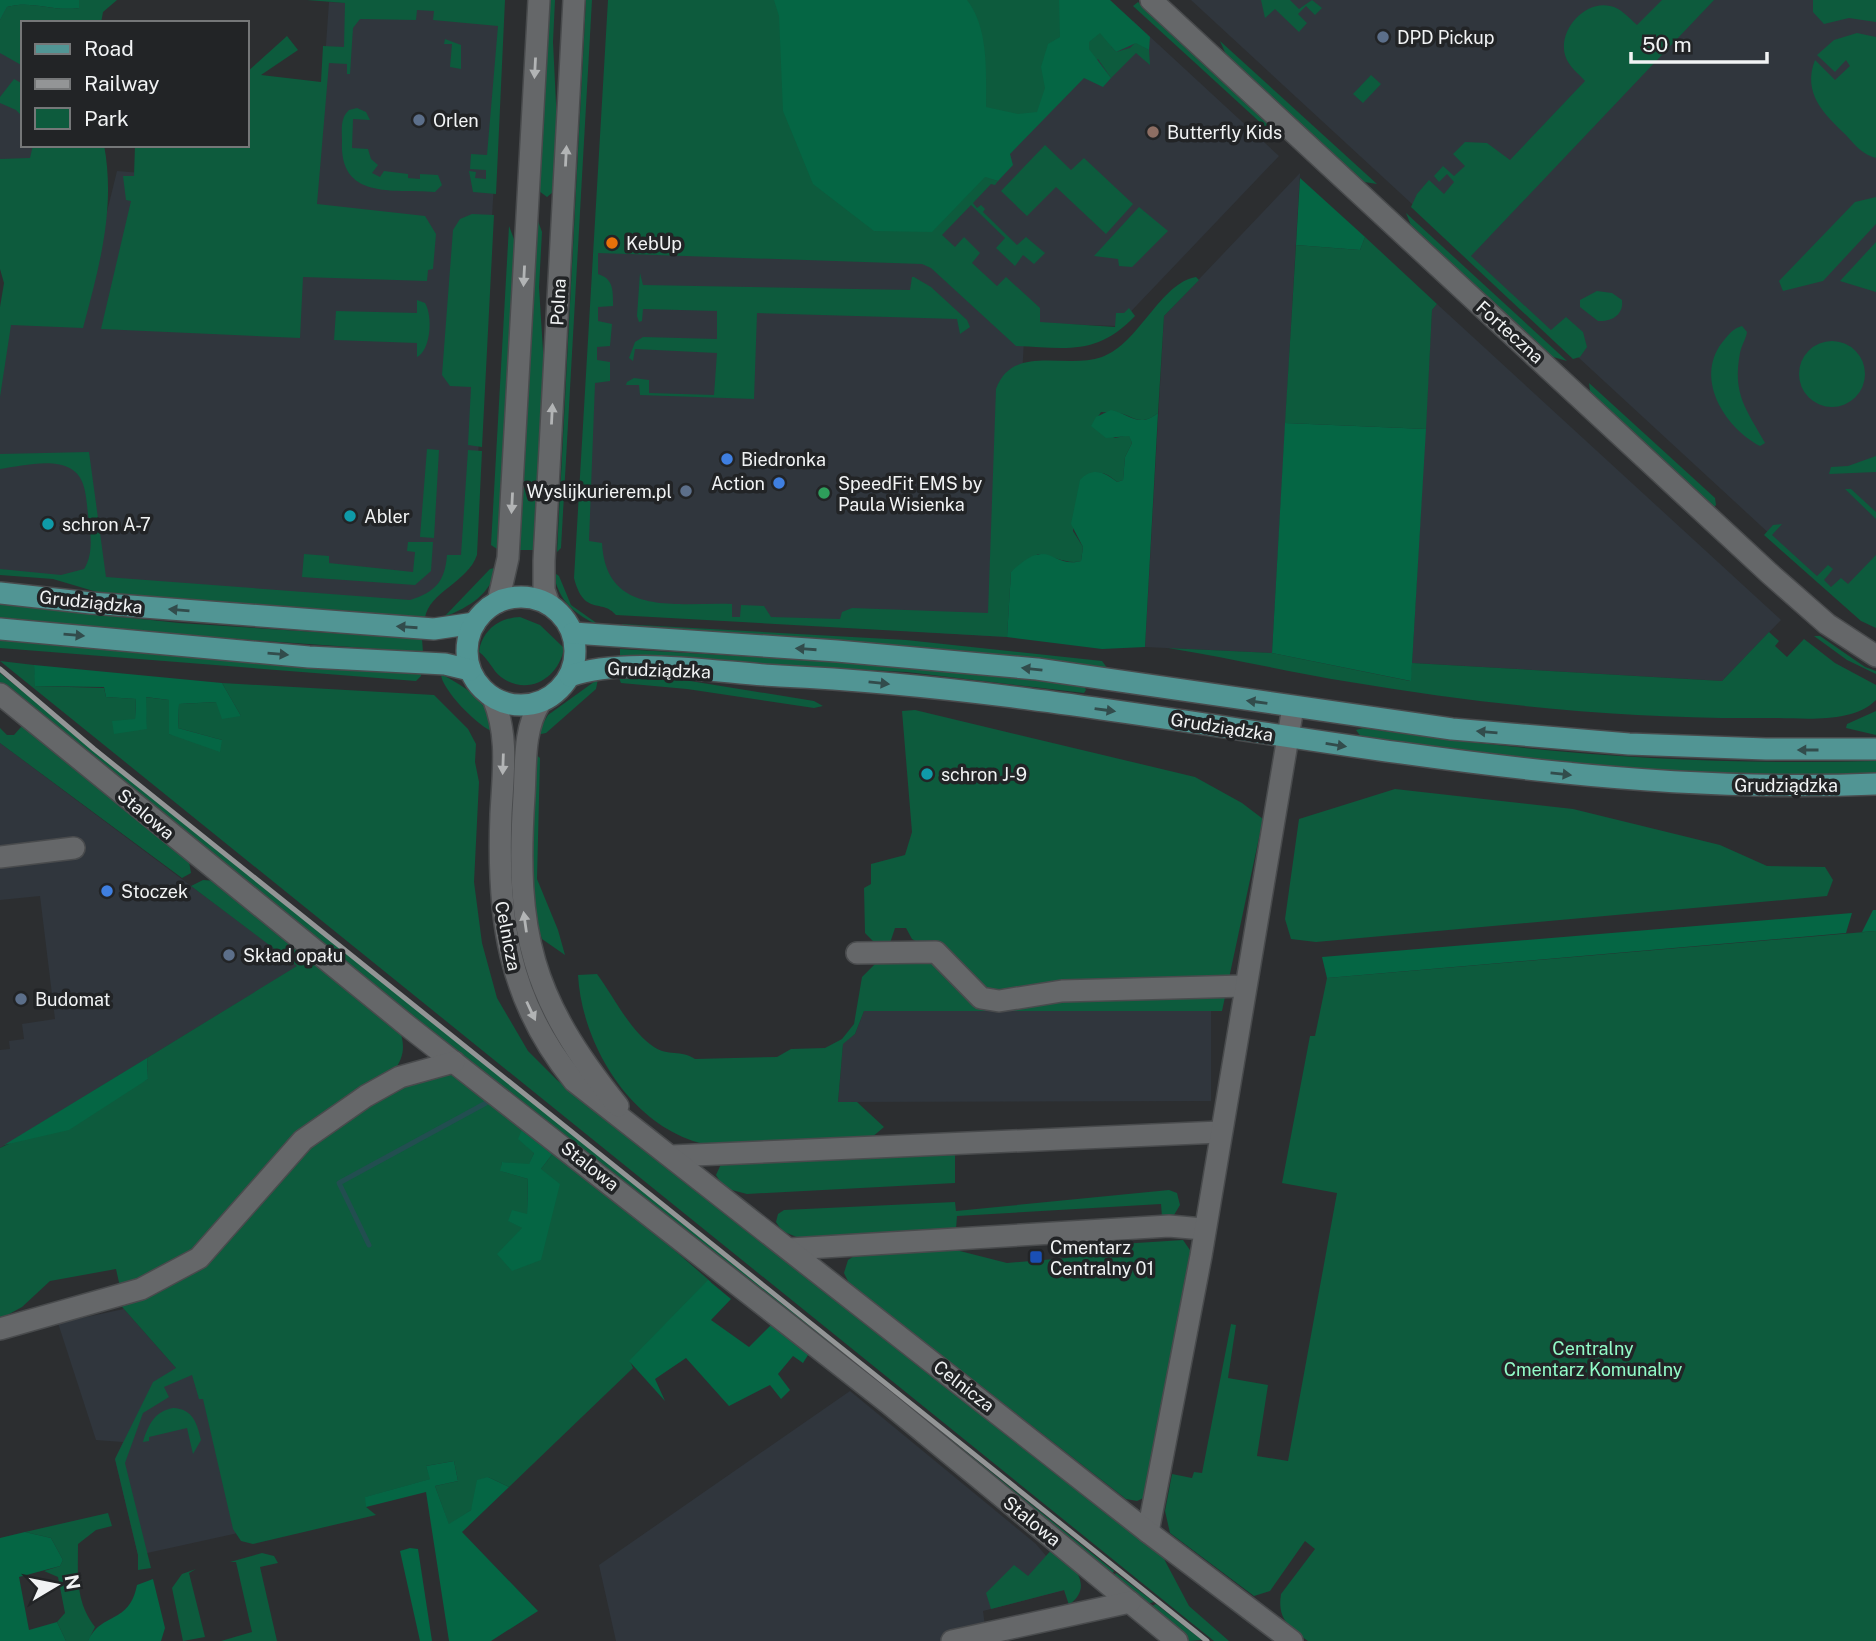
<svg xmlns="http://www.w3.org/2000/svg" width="1876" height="1641" viewBox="0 0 1876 1641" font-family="'Public Sans',sans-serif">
<rect width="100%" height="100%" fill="#2c2e30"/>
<!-- built -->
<g fill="#30363d">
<polygon points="0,0 23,23 23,145 36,145 22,199 0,195"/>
<polygon points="1191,0 1876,0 1876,620 1837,596"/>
<polygon points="329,2 504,12 472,559 430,601 107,589 0,569 0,380 9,323 79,326 117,171 316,187"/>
<polygon points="1133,21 1279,156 1117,326 1025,323 1007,637 618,614 580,571 598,226"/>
<polygon points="1300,173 1272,653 1145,647 1164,316"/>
<polygon points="1437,304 1781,620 1722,681 1412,663 1432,310"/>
<polygon points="0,743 298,966 0,1148 0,1050 10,1049 9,1041 24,1039 22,1024 55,1019 40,896 0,900"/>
<polygon points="864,1011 1211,1011 1211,1101 838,1102 843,1043 855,1034"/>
<polygon points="124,1309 176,1368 197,1358 238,1533 138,1555 115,1459 123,1442 96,1440 58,1323"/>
<polygon points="850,1391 1036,1544 1063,1576 1065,1590 983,1611 985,1626 959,1641 616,1641 599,1565"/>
</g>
<!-- green -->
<g fill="#0d5b3d">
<path d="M79,0H117L103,12L101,23H23V66L0,53V20L7,7C33,0 52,12 79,8Z"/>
<polygon points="307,0 505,0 496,194 473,192 469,171 476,172 475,178 486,179 486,170 470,169 471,154 487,155 498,26 433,20 434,11 417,10 416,20 360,19 353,28 350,74 347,74 347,64 329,63 317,204 425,216 436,234 433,269 428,270 427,281 303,277 300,338 101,329 131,201 126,200 123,176 134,176 135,145 247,145 247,72 287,36 298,50 261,75 321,82 323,46 344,47 345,3"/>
<polygon points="550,0 555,0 553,42 557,124 553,192 547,197 539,191"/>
<polygon points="586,0 592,0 561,548 557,552"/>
<path d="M608,0H1110L1111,46L1116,52L1130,48L1136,42L1149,50L1150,65L1136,53L1111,78L1098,59L986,177L998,181L995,185L991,184L973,203L977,208L981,205L985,209L983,212L1017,245L1026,237L1045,253L1034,264L1023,255L1015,266L996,248L1005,238L971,205L942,235L955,247L964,237L980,253L972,263L997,286L1006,277L1040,308V322L1115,327L1116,313H1124L1129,308L1135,316C1097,356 1067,348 1016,346L931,268L922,264L598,253V274C614,279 613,291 613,306L598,307V321L612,324L610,346L597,347V360L610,362V381L595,383L589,541L602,543C606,618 677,602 732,604V617H740L741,605L764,606L771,617L840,619L842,612L852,608L988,613L996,389C1013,343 1065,370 1102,357C1140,343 1160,283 1196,277L1199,280L1164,316L1158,413C1145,423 1139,421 1126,415C1119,412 1108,413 1101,412L1092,426L1115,438L1129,435L1132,443L1125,457L1123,480L1117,482C1104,470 1096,470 1081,480L1073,531L1083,547L1081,561C1067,565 1052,555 1038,554L1011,572L1007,637L616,615C602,598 584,617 574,578Z"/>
<polygon points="1261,0 1290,0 1299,9 1312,0 1322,8 1315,15 1306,6 1298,14 1307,23 1299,32 1275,9 1265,18"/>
<path d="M1662,0H1714L1471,256L1551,330L1566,317L1583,332L1587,347L1580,357L1573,359L1411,207L1417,194L1429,180L1444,194L1454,182L1447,174L1439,182L1434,176L1443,166L1454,176L1465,166L1453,154L1465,142L1487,143L1510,160L1585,81C1578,73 1568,66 1565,55C1558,30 1585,0 1610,6C1621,8 1629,18 1637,25Z"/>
<polygon points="1813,0 1876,0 1876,22 1849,18 1824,24 1813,12"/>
<polygon points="1138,2 1277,131 1274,135 1133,6"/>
<path d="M1857,33L1876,37V158C1863,155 1855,145 1846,135C1824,114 1802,93 1815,60L1835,80L1850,66L1846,60L1835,72L1817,55L1834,40Z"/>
<polygon points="445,39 461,45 461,69 450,67 452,44 444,44"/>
<polygon points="1220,41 1377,184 1358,181 1227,57"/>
<polygon points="1371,75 1381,84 1363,103 1353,94"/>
<polygon points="14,79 23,84 23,117 16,110 0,103 0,97"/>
<path d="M357,108L366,112L370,120L353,119L352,148L368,149L371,159L378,165L372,173L380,177L384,171L408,174V178L420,179V174L438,175L442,185L435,192C392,189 339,200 342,141C342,129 340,118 349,110Z"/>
<path d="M33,145H104C116,208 99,268 83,328L11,325L0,397V307L4,283L0,269V159L30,158Z"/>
<polygon points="1045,145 1071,170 1084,158 1133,204 1106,234 1056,187 1027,216 1001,191"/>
<polygon points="1876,197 1876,224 1823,281 1783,291 1779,281 1855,202"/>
<polygon points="1139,207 1168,231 1132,267 1119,266 1118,259 1094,256"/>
<polygon points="1406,213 1567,361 1550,356 1412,228"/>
<polygon points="472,214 494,215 482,447 468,445 471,387 450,386 442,375 453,230 460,219"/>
<polygon points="538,221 542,232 539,287 544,367 533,550 520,550"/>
<polygon points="509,226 515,242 497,549 491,545"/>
<polygon points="1365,237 1437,304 1432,310 1426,429 1285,423 1296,245 1360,250"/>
<polygon points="1876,242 1876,292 1840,281"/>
<polygon points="640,273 643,285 910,290 912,277 914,277 931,287 967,320 970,327 960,334 957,319 757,313 754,399 640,395 639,385 626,385 627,382 634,378 649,380 649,393 714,395 717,353 635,349 633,361 629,358 635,342 643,337 717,339 717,311 643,309 642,321 639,322 637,316"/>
<path d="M1597,291L1612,293L1622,300C1624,315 1611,322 1598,321L1580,307V300Z"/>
<path d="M417,300L425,303C433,316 431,350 417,357V343L334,340L336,311L417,313Z"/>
<path d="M1742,326L1747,332C1746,339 1741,346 1740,353C1732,395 1747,410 1765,443L1760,446C1724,427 1692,376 1725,339C1730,333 1734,328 1742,326Z"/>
<circle cx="1832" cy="374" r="33"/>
<polygon points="1589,383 1715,498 1716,505 1713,508 1597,400 1590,391"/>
<polygon points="427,449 439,450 434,538 420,537"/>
<path d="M468,450L482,451L477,555C468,582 429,592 425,618L107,595L53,579L0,575V569L61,575L84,569C93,555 91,537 89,522C87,510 87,495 83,484C72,452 25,466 0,469V454L89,452L106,577L410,600C435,592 445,582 447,555H461Z"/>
<polygon points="1876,456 1876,472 1829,474 1831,467 1848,466"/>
<polygon points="1845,489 1851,489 1876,512 1876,519"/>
<polygon points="1782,524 1772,535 1817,576 1828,565 1833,569 1824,580 1831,587 1841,578 1848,584 1876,555 1876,628 1861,621 1764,535 1773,525"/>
<polygon points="408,542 433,542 431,571 415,585 302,577 304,554 329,556 329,563 413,572 415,552 407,551"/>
<path d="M498,567C488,596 471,606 444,617L490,569Z"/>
<path d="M553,572L559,576L571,605L602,627C574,614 559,602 553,572Z"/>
<polygon points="0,604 179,623 422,639 423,652 179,635 0,618"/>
<path d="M520,617L540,625L564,648C559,678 528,697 501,677C492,670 489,659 479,652C482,631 498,618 520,617Z"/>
<polygon points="622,624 906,640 1102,661 1108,669 907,646 622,629"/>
<path d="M1769,632L1779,641L1775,646L1787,657L1804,639L1835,663L1876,685V700C1850,726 1796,717 1763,718C1626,719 1486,705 1350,682C1289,672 1229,658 1168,648L1272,653L1410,681L1412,663L1722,681Z"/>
<polygon points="1814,636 1820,636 1865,667 1876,671 1876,674 1847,660"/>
<polygon points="0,640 421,673 421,676 416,681 0,648"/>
<polygon points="620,649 907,666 1084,686 1086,690 1084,693 907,672 620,657"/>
<polygon points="0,661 34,665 36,686 104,688 106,697 136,699 135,719 147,729 145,697 169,700 169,734 222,740 178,728 179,704 216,702 241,716 222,683 434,695 468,729 476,744 475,762 479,782 474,882 482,943 497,998 528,1051 557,1080 1163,1557 1189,1606 1229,1641 1214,1641"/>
<polygon points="0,673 1114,1571 1109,1579 0,689"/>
<path d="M441,674C469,689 487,700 494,732C479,728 441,689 441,674Z"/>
<polygon points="618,676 678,679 814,701 823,706 814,708 687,689 621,683"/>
<polygon points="598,679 596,689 546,733 536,735 548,715"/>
<path d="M915,710L1195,777L1242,803L1263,819L1222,1011H864L855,1034L843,1044L838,1102H857L884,1127L871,1138L704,1144C632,1127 582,1046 578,975L597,974C614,997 630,1031 654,1047C667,1056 682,1050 695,1059L777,1057L791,1049L825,1048L842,1039L854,1024L862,977L875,964L933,960L923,945L912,939L906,928H895L890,943L877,945L865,933L864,888L871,884V864L905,855L912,832L902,711Z"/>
<polygon points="1876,711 1876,735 1846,728 1847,724"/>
<polygon points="21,727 34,727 188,856 191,873 182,878 0,743 0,728 7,735 14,735"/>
<path d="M1363,728C1533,753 1703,766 1876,761V774H1709L1600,767L1389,742L1361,737L1356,730Z"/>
<polygon points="534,753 540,758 537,879 558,930 565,955 542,939 531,905"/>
<polygon points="1395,789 1573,809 1720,845 1767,866 1825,867 1833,880 1827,896 1316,942 1291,939 1285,919 1299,819"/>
<path d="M203,880L216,881L401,1034C405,1049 403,1058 394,1071L298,1137L193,1257L120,1287L116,1269L50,1281L22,1307L0,1319V1148L148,1079L147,1058L297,966L191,886Z"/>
<path d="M1876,931V1641H1308C1289,1627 1277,1619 1281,1594L1315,1549L1305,1541L1270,1591L1254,1596L1170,1533L1165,1511L1172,1474L1192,1478L1194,1472L1202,1473L1231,1324L1236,1325L1228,1378L1268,1385L1257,1456L1288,1461L1337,1193L1282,1183L1310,1036H1315L1327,978Z"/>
<polygon points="455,1073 525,1122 534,1153 529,1165 502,1162 501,1171 528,1179 527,1215 509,1221 523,1228 512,1271 541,1169 557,1148 711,1282 630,1361 633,1368 509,1487 488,1477 471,1510 449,1525 435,1486 458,1481 454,1461 426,1466 431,1479 366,1497 366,1507 376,1515 253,1544 241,1541 233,1529 203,1399 199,1399 192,1375 164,1387 169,1397 143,1413 125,1463 151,1568 138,1570 138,1555 115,1459 153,1382 176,1368 116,1300 201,1261 311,1140 420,1075"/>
<polygon points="955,1153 955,1183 747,1194 724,1188 716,1175 721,1164"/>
<polygon points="1169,1190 1177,1193 1180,1205 1174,1215 1162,1217 1161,1204 957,1216 956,1229 799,1238 782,1231 776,1222 778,1214 784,1210 955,1202 956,1211"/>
<polygon points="1183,1240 1192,1253 1148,1496 1137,1501 1126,1499 849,1283 844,1273 848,1260 854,1256 952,1249 1007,1263 1067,1258 1121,1244"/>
<path d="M173,1408C193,1409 197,1423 201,1440L193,1454L187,1428L149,1437V1441L143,1442C148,1425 155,1411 173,1408Z"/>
<path d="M108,1513L112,1526L96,1530L78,1544C78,1575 75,1601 95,1627L88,1641H66L57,1622L65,1613L58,1577L44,1571L60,1566L63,1560L51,1538L25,1532Z"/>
<path d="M1054,1547C1071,1563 1096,1585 1069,1605L1064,1590L991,1609L986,1593L1014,1565L1028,1576Z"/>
<polygon points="262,1553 274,1556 278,1563 260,1567 277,1641 221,1641 252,1632 236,1562 230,1562"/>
<polygon points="196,1569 189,1573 205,1637 183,1641 172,1588 182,1574"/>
<polygon points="1116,1573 1154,1602 1143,1605 1110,1580"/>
<polygon points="1156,1604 1202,1640 1189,1641 1146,1609"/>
</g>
<!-- forest -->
<g fill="#056644">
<path d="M0,0H79V8C52,12 33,0 7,7L0,20Z"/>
<path d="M774,0H967C989,28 986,73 986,107L1018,114L1037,112L1045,88L1041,67L1048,44L1060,37L1059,0H1110L1150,37L1149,50L1136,43L1116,52L1100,33L1089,42V49L1111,78L1103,87L1084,78L1010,154L1013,165L998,181L985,177L932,232L874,231L813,184L783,111L779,16Z"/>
<polygon points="1300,178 1365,237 1360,250 1296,245"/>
<path d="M1111,410C1131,415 1139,428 1158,413L1145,647L1102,649L1007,637L1011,572C1050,534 1051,569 1081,561L1083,547L1071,524L1080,480C1093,466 1106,473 1117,482L1123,480L1125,457L1132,443L1129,436L1106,438L1091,426L1096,417Z"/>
<polygon points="1285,423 1426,429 1411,681 1272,653"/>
<polygon points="34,665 222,683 241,716 222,719 216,702 179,704 178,728 222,740 220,752 169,734 169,700 146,697 147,729 114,734 112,721 135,719 136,699 106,697 104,687 35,686"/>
<polygon points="1873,910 1876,910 1876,931 1862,932"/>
<polygon points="1852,913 1846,933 1327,978 1322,957"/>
<polygon points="147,1058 148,1079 69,1130 4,1145"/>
<polygon points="525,1122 557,1148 541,1169 560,1184 541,1260 512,1271 497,1254 522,1228 508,1221 512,1210 527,1214 528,1179 500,1171 502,1162 529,1164 534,1153 518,1139"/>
<polygon points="708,1280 731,1299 711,1320 749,1347 773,1323 813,1347 803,1363 793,1356 778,1374 790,1390 781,1399 770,1385 729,1406 686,1358 655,1379 665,1401 629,1361"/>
<polygon points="454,1461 458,1481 435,1486 449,1524 471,1510 477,1480 488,1477 509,1487 462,1532 538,1611 491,1641 449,1641 426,1492 366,1507 365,1497 430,1479 426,1466"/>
<polygon points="25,1532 51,1538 63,1560 60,1566 19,1577 29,1630 57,1622 66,1641 0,1641 0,1538"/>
<polygon points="410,1548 418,1549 432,1641 420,1641 400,1551"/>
<path d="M153,1579L165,1628L161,1641H88C102,1611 129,1625 137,1585Z"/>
</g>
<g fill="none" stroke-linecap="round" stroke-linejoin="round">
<!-- stream -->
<polyline stroke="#224e50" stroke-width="5" points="369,1245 339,1183 486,1103"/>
<defs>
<g id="minor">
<polyline points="1151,0 1769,573 1827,624 1876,656"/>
<polyline points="0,694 409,1027 887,1402 1177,1641"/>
<polyline points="0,857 74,848"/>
<polyline points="857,953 936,952 981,998 999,1001 1062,991 1244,986"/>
<polyline points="672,1156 1220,1132"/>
<polyline points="790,1249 1169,1226 1203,1229"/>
<polyline points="0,1329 141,1289 199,1258 303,1140 366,1096 400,1077 454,1062"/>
<polyline points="1148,1532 1201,1256 1293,707"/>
<polyline points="952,1641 1130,1602"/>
</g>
<g id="tertiary">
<polyline points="498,602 508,558 539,0"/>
<polyline points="549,604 544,590 544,561 574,0"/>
<path d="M493,698C509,736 503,774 501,814C497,916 507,999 574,1081L1148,1532L1292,1641"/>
<path d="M540,703C523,730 526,765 524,796C515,933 531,998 618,1106"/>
</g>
<g id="primary">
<polyline points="0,593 91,603 434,629 475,623"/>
<circle cx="521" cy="651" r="54"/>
<polyline points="0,629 309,657 445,664 470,670"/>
<polyline points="573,633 837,651 1037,669 1452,729 1629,744 1766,749 1876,749"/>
<path d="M570,676C624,656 720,673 780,676C1148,693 1506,800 1876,784"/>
</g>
</defs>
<!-- minor casing -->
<use href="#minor" stroke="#494b4d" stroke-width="24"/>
<!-- tertiary casing -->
<use href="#tertiary" stroke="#494b4d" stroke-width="24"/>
<!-- primary casing -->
<use href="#primary" stroke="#494b4d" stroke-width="24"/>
<!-- minor -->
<use href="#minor" stroke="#656769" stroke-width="21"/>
<!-- tertiary -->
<use href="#tertiary" stroke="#656769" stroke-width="21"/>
<!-- primary -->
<use href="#primary" stroke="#519594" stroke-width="21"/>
<!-- rail -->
<polyline stroke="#939596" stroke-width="5" points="0,669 94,749 1207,1641"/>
</g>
<!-- one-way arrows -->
<defs><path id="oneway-solid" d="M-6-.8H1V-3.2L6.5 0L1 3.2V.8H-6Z" transform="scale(1.75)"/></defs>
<g fill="#b2b4b5">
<use href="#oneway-solid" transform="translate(535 68) rotate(93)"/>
<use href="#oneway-solid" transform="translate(566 156) rotate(-87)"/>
<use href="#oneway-solid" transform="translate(524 276) rotate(93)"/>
<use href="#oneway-solid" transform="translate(552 414) rotate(-87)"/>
<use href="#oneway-solid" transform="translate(512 503) rotate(93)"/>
<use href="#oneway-solid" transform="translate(503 764) rotate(92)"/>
<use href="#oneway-solid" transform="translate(525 922) rotate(-98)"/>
<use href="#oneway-solid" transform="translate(531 1011) rotate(65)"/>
</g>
<g fill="#324c4c">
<use href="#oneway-solid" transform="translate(179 610) rotate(-175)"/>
<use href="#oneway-solid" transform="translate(407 627) rotate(-176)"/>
<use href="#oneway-solid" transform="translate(74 635) rotate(5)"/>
<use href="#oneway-solid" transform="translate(806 649) rotate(-176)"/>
<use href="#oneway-solid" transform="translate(278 654) rotate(5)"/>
<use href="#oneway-solid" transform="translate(1032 669) rotate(-174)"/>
<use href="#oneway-solid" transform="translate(879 683) rotate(6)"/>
<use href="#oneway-solid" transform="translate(1257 702) rotate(-172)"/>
<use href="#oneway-solid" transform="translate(1105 710) rotate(8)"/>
<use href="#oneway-solid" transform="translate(1487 732) rotate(-175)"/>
<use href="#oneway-solid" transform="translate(1336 745) rotate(9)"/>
<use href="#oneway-solid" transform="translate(1808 750) rotate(-180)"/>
<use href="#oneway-solid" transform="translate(1561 774) rotate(6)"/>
</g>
<!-- markers -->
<g fill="#5c6f8a" stroke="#222426" stroke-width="2.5">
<circle cx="1383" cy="37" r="7"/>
<circle cx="419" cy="120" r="7"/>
<circle cx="686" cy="491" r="7"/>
<circle cx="229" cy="955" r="7"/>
<circle cx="21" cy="999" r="7"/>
</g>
<circle fill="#8d6e63" stroke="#222426" stroke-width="2.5" cx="1153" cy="132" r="7"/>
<circle fill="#e8710a" stroke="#222426" stroke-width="2.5" cx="612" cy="243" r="7"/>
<g fill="#3f7fe0" stroke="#222426" stroke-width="2.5">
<circle cx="727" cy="459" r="7"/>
<circle cx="779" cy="483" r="7"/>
<circle cx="107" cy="891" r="7"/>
</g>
<circle fill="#2e9e5b" stroke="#222426" stroke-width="2.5" cx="824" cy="493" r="7"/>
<g fill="#0f9aa8" stroke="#222426" stroke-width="2.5">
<circle cx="350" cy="516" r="7"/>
<circle cx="48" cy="524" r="7"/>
<circle cx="927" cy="774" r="7"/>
</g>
<rect fill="#1a4fb4" stroke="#222426" stroke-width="2.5" x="1029" y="1250" width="14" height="14" rx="3.5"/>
<g text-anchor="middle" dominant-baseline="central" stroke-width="7" stroke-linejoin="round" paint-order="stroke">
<!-- poi labels -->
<g font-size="18" fill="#f1f3f4" stroke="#222426" text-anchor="start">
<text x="1397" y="37">DPD Pickup</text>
<text x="433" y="120">Orlen</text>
<text x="1167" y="132">Butterfly Kids</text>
<text x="626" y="243">KebUp</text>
<text x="741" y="459">Biedronka</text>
<text x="765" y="483" text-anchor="end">Action</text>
<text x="838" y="483">SpeedFit EMS by<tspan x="838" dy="21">Paula Wisienka</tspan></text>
<text x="672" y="491" text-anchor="end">Wyslijkurierem.pl</text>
<text x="364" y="516">Abler</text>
<text x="62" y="524">schron A-7</text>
<text x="941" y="774">schron J-9</text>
<text x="121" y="891">Stoczek</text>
<text x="243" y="955">Skład opału</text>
<text x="35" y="999">Budomat</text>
<text x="1050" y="1247">Cmentarz<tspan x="1050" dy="21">Centralny 01</tspan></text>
</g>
<!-- street labels -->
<g font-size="18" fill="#f1f3f4" stroke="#222426">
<text transform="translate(558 302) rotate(-87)">Polna</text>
<text transform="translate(1510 332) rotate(42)">Forteczna</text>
<text transform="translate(91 602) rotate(6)">Grudziądzka</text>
<text transform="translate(659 670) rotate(2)">Grudziądzka</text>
<text transform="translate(1222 727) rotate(9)">Grudziądzka</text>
<text x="1786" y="785">Grudziądzka</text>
<text transform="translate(146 814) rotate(40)">Stalowa</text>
<text transform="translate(508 936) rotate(79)">Celnicza</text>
<text transform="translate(590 1166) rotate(38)">Stalowa</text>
<text transform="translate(964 1386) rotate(38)">Celnicza</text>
<text transform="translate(1032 1521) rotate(39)">Stalowa</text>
</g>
<!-- park labels -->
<g font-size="18" fill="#92fbc8" stroke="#222426">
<text x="1593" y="1348">Centralny<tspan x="1593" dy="21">Cmentarz Komunalny</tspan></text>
</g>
</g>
<!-- legend -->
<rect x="21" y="21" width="228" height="126" fill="#222426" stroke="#757778" stroke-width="2"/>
<rect x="35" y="44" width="35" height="10" fill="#519594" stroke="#757778" stroke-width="2"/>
<text x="84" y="56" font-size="21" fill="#f1f3f4">Road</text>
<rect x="35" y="79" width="35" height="10" fill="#939596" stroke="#757778" stroke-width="2"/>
<text x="84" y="91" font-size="21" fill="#f1f3f4">Railway</text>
<rect x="35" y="108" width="35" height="21" fill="#0d5b3d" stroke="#757778" stroke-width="2"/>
<text x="84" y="126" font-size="21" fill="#f1f3f4">Park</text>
<!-- north arrow -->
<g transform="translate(56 1585) rotate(80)" stroke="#222426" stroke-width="5" paint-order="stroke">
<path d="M0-5L12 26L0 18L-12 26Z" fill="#f1f3f4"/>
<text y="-10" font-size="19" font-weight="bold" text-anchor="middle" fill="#f1f3f4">N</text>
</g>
<!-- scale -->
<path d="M1631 52v10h136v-10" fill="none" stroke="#f1f3f4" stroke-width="3.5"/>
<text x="1642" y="52" font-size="21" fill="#f1f3f4" stroke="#222426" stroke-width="5" paint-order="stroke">50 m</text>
</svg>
